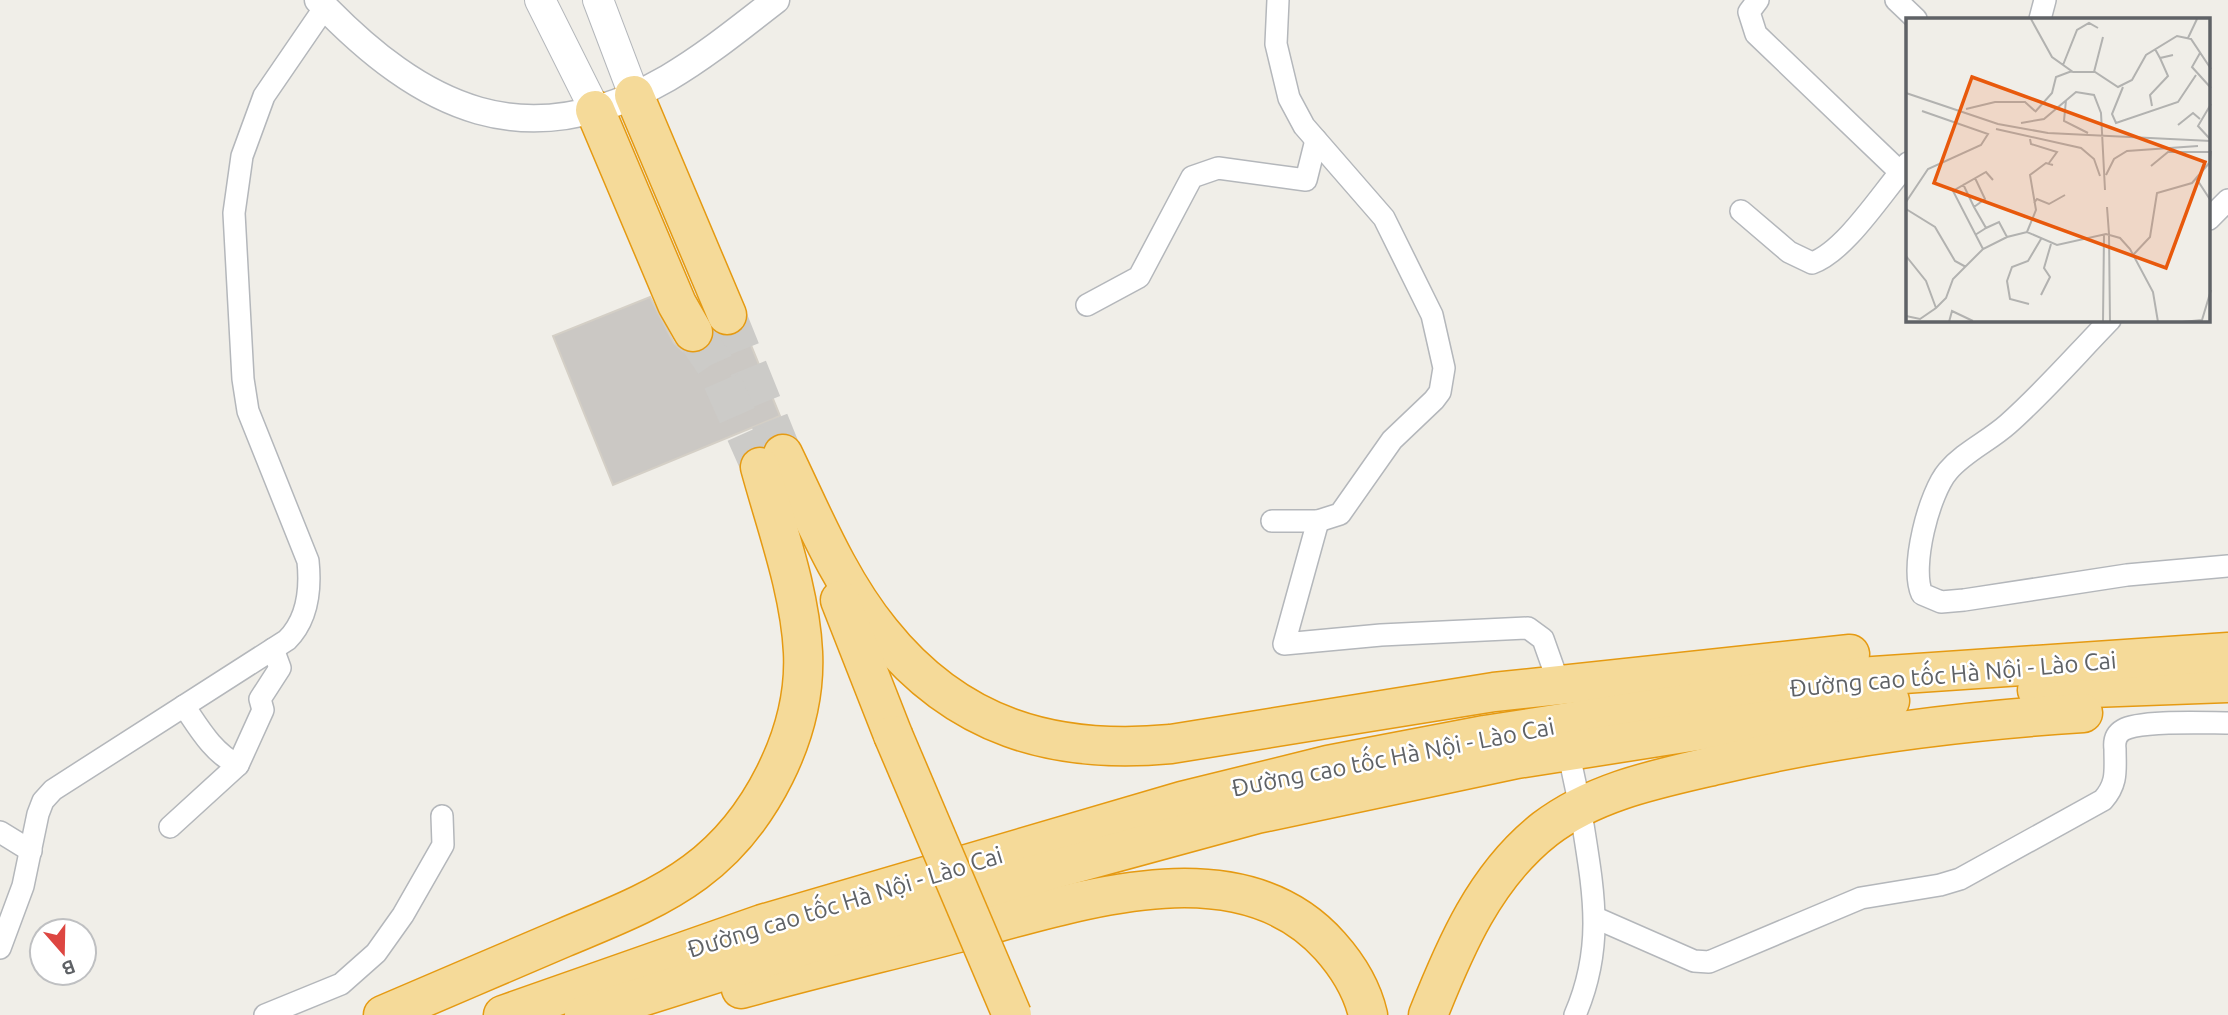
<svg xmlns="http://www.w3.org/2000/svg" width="2228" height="1015" viewBox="0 0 2228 1015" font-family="Ubuntu,sans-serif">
<rect width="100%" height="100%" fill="#f0eee8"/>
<!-- building -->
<polygon fill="#cbc8c4" stroke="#d4cfc6" stroke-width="2" points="650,297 674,343 683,351 692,354 703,351 711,344 715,333 724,337 735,335 744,328 780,416 613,485 553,336"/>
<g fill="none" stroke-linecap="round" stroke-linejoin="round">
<!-- motorway-tunnel -->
<g stroke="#cccbc8" stroke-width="38" stroke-dasharray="38 19" stroke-linecap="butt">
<polyline points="727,315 783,454"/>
<polyline points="693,332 714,363 760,467"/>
</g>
<defs>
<g id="minor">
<polyline points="1758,0 1749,12 1756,34 1900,172"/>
<polyline points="1896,0 1916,19"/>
<polyline points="2040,19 2045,0"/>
<path d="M1741,211L1789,252L1812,263C1846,251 1883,191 1908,163"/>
<polyline points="2209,219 2228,200"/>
<polyline points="1087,305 1139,277 1192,177 1218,168 1306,180 1316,140"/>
<path d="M2110,320C2076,355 2044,392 2008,424C1989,441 1964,452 1948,471C1929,493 1910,567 1922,594L1941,602L1964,600L2127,575L2228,566"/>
<polyline points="1272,521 1318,521 1340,514 1392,440 1434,400 1440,392 1444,368 1432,315 1384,218 1304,126 1289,98 1276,44 1278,0"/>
<polyline points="1318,521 1284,644 1381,635 1528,628 1543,639 1554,670"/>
<polyline points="238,765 263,710 260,699 280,668 273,649"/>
<polyline points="1572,769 1578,797"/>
<path d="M170,827L238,765C213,753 199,728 184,706"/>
<polyline points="0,832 31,851"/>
<path d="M1596,918L1694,961L1709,962L1861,898L1940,885L1960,879L2103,800C2118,783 2115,770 2115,749C2114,741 2116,734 2123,730C2140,720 2206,723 2228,723"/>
<path d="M0,948L23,886L38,814L43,801L53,790L287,640C308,619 311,590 308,561L248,411L243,379L234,213L242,156L264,96L325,7"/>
<polyline points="265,1015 341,984 376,953 403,915 443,845 442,816"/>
<path d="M1575,1015C1604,948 1594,894 1583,825"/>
</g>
<path id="tertiary" d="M318,0C422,109 526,160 668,78C707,55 741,27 776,0"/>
<g id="secondary">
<polyline points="540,0 595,110"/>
<polyline points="598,0 634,95"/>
</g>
<g id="motorway">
<polyline points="634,95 727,315"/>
<polyline points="595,110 677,304 693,332"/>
<path d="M783,454C812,514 839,581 881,632C957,727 1053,755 1171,744L1494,692L1850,654"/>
<polyline points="840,600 893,735"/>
<polyline points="2037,690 2228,683"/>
<path d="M741,989C813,969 885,952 958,933C1071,904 1238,842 1330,946C1347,965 1362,989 1368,1015"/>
<path d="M383,1015C443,989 503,964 563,938C608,919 656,901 695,872C760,824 807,733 803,652C800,590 776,526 760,467"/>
<polyline points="503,1015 762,924 1182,801 1328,765 1485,735 1859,677 2228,652"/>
<polyline points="584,1015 1000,884 1257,814 1517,759 1890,701"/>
<path d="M1428,1015C1455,947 1485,876 1545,829C1595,791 1657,779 1717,765C1839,736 1959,721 2083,713"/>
</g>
</defs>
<!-- minor casing -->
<use href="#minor" stroke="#b4b7bb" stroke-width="24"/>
<!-- tertiary casing -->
<use href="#tertiary" stroke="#b4b7bb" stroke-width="29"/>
<!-- secondary casing -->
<use href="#secondary" stroke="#b4b7bb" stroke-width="32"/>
<!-- motorway casing -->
<use href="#motorway" stroke="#e59a12" stroke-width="41"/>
<!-- minor -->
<use href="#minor" stroke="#fff" stroke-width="21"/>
<!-- tertiary -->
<use href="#tertiary" stroke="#fff" stroke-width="26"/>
<!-- secondary -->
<use href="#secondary" stroke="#fff" stroke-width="30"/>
<!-- motorway -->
<use href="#motorway" stroke="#f5da99" stroke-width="38"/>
<defs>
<polyline id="motorway-bridge" points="893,735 1012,1015"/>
</defs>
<!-- motorway-bridge casing -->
<use href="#motorway-bridge" stroke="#e59a12" stroke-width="41" stroke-linecap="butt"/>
<!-- motorway-bridge -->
<use href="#motorway-bridge" stroke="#f5da99" stroke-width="38"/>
</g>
<g text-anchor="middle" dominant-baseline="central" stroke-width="5" stroke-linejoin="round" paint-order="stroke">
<!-- street labels -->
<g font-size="24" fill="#5f6266" stroke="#fff">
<text transform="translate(1953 674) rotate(-5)">Đường cao tốc Hà Nội - Lào Cai</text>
<text transform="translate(1393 757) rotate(-11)">Đường cao tốc Hà Nội - Lào Cai</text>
<text transform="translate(845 902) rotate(-17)">Đường cao tốc Hà Nội - Lào Cai</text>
</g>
</g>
<!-- overview -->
<g transform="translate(1906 18)">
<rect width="304" height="304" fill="#f0eee8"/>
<path fill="none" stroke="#b2b2b0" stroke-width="2" d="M125,1L146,39L167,54H189L212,69L226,62L240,37L271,18L285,21L305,51M282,20L291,1M249,31L254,40L267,37M294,35L286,49L305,70M157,47L171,12L183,5L192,10M188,54L197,19M217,69L206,96L210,105L272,84L290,57M0,75L92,106L142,115L305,123M160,82L158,103L182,115M246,88L244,77L262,58L254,40M60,91L89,84H119L129,93M129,94L146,75L150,59L166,53M115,105L138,101L170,74L188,77L195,95L199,172M272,107L287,95L294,101M90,111L175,130L188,141L194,158M124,121L125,126L151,134L143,145M304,121L292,108L305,86M245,148L262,134H304M200,157L208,141L221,133L292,128M69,160L79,181L68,189L80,210L69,217M290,160L305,183M57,166L68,189M0,184L22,151L75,127L82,116L16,93M128,185L131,181L143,186L159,177M201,189L203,216M0,191L29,209L49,243L60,249M80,210L93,204L101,219M121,214L130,192L124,157L140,145L147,147M203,216L204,304M77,231L47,173L80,154L87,162M227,237L244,219L251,175L286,165L304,144L305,133M0,238L20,263L30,290M135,277L144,259L138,250L145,226M123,286L104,281L101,263L106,249L122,243L135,221M0,298L14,301L30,290L40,280L47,261L77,231L101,219L121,214L151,227L200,216L214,220L224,231L247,274L252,304M43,304L46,293L67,303M197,304L198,216M276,304L296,302L305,272"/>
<path fill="#e8590c" fill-opacity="0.15" stroke="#e8590c" stroke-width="3.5" d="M66,59L299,144L260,250L28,165Z"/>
<rect width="304" height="304" fill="none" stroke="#5f6266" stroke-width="3.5"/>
</g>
<!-- north arrow -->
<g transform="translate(63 952) rotate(160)"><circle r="33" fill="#ffffff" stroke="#bfc0c2" stroke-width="2"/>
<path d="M0-5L12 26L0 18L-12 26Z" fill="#dd4641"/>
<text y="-10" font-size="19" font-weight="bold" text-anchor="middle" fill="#5f6266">B</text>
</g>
</svg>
